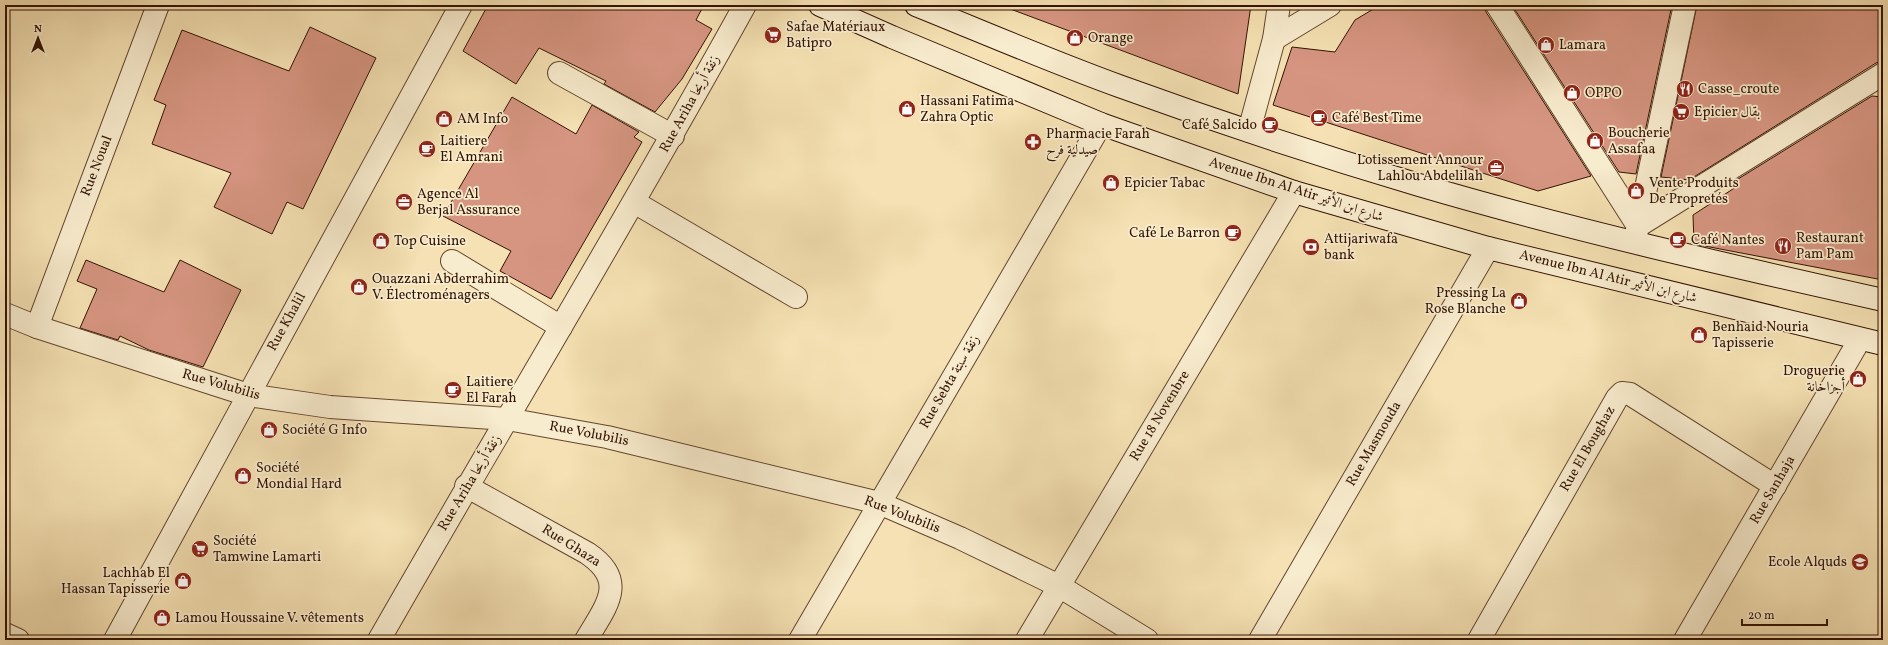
<svg xmlns="http://www.w3.org/2000/svg" width="1888" height="645" viewBox="0 0 1888 645" font-family="Vollkorn,Amiri,serif">
<rect width="100%" height="100%" fill="#f5e1b3"/>
<filter id="stains"><feTurbulence type="fractalNoise" baseFrequency=".005" numOctaves="4"/><feColorMatrix values="0 0 0 0 .2 0 0 0 0 .09 0 0 0 0 .02 0 0 0 .5 -.17"/></filter>
<radialGradient id="worn" r=".72"><stop offset=".6" stop-color="#630" stop-opacity="0"/><stop offset="1" stop-color="#630" stop-opacity=".3"/></radialGradient>
<!-- building -->
<g fill="#d69581" stroke="#331302">
<polygon points="488,5 704,5 696,20 712,29 682,79 655,112 604,84 606,81 539,48 516,84 463,51"/>
<polygon points="1005,5 1251,5 1238,94 1005,7"/>
<polygon points="1380,5 1485,5 1486,12 1591,176 1538,191 1273,105 1292,47 1335,52 1355,20"/>
<polygon points="1512,5 1672,5 1636,174 1619,172"/>
<polygon points="1697,5 1883,5 1883,61 1876,63 1689,180 1661,177"/>
<polygon points="310,27 376,58 303,209 287,202 272,234 214,207 231,173 152,144 166,105 154,100 182,30 289,71"/>
<polygon points="1872,96 1883,97 1883,280 1694,244 1693,215 1739,185 1730,184"/>
<polygon points="512,97 576,134 592,105 639,132 634,137 642,142 551,299 500,271 511,251 443,216"/>
<polygon points="86,260 164,292 180,260 241,290 203,367 149,350 120,336 118,340 80,328 97,289 77,281"/>
</g>
<g fill="none" stroke-linecap="round" stroke-linejoin="round">
<defs>
<g id="street">
<polyline points="1497,5 1638,226 1883,74"/>
<polyline points="1274,39 1330,5"/>
<polyline points="559,73 673,136"/>
<polyline points="1249,131 1274,39 1279,5"/>
<polyline points="634,202 796,297"/>
<polyline points="1636,235 1685,5"/>
<polyline points="452,261 561,327"/>
<polyline points="5,314 37,327 248,395 330,407 507,419 607,437 879,503 960,538 1059,586 1147,640"/>
<polyline points="37,327 158,5"/>
<path d="M466,486L587,553C629,581 606,606 586,640"/>
<polyline points="5,634 18,640"/>
<polyline points="115,640 461,5"/>
<path d="M379,640C500,428 627,219 745,5"/>
<polyline points="800,640 1101,124"/>
<polyline points="1027,640 1294,192"/>
<polyline points="1260,640 1488,248"/>
<polyline points="1479,640 1617,398 1622,393 1630,394 1775,486"/>
<polyline points="1685,640 1860,339"/>
</g>
<g id="secondary">
<polyline points="820,5 892,37 1101,124 1294,192 1488,248 1883,344"/>
<path d="M916,5C983,32 1050,61 1119,86C1218,122 1318,155 1419,185C1572,230 1727,265 1883,300"/>
</g>
</defs>
<!-- street casing -->
<use href="#street" stroke="#64462e" stroke-width="24"/>
<!-- secondary casing -->
<use href="#secondary" stroke="#331302" stroke-width="24"/>
<!-- street -->
<use href="#street" stroke="#f8ecce" stroke-width="22"/>
<!-- secondary -->
<use href="#secondary" stroke="#f8ecce" stroke-width="22"/>
</g>
<!-- icons -->
<defs>
<symbol id="supermarket-disc" viewBox="-11 -11 22 22"><circle r="9.5" fill="#8f2418" stroke="#f8ecce"/><path d="M-6-5.5h2.5l.6 2H6L4.5 2H-2.5L-4.4-4H-6ZM-1.5 3.2a1.3 1.3 0 1 0 .1 0ZM3 3.2a1.3 1.3 0 1 0 .1 0Z" fill="#fff"/></symbol>
<symbol id="shop-disc" viewBox="-11 -11 22 22"><circle r="9.5" fill="#8f2418" stroke="#f8ecce"/><path d="M-5-2.5h2.3a2.7 3.5 0 0 1 5.4 0H5L5.5 6h-11ZM-1.5-2.5h3a1.5 2.3 0 0 0-3 0Z" fill="#fff"/></symbol>
<symbol id="restaurant-disc" viewBox="-11 -11 22 22"><circle r="9.5" fill="#8f2418" stroke="#f8ecce"/><path d="M-5-6h1v4h1v-4h1v4h1v-4h1v5L-1.5 .5V6h-2V.5L-5-1ZM5-6V6H3V1.5H1.5Q1.5-4 5-6Z" fill="#fff"/></symbol>
<symbol id="cafe-disc" viewBox="-11 -11 22 22"><circle r="9.5" fill="#8f2418" stroke="#f8ecce"/><path d="M-5.5-4.5H6V0H3Q3 3.5 0 3.5H-2.5Q-5.5 3.5-5.5 0ZM3-3.2v2h1.7v-2ZM-6 4.5H4V6H-6Z" fill="#fff"/></symbol>
<symbol id="pharmacy-disc" viewBox="-11 -11 22 22"><circle r="9.5" fill="#8f2418" stroke="#f8ecce"/><path d="M-2-6h4v4h4v4h-4v4h-4v-4h-4v-4h4Z" fill="#fff"/></symbol>
<symbol id="office-disc" viewBox="-11 -11 22 22"><circle r="9.5" fill="#8f2418" stroke="#f8ecce"/><path d="M-6-3h4V-5.5h4V-3h4V5H-6ZM-1-4.5V-3h2v-1.5ZM-6 0V1H6V0Z" fill="#fff"/></symbol>
<symbol id="bank-disc" viewBox="-11 -11 22 22"><circle r="9.5" fill="#8f2418" stroke="#f8ecce"/><path d="M-6-4H6V4H-6ZM0-2.3a2.3 2.3 0 1 0 0 4.6a2.3 2.3 0 1 0 0-4.6Z" fill="#fff"/></symbol>
<symbol id="school-disc" viewBox="-11 -11 22 22"><circle r="9.5" fill="#8f2418" stroke="#f8ecce"/><path d="M0-5L7-2L0 1L-7-2ZM-4 1L0 2.5L4 1V4Q0 6-4 4Z" fill="#fff"/></symbol>
</defs>
<g fill-rule="evenodd">
<use href="#supermarket-disc" x="763" y="25" width="20" height="20"/>
<use href="#shop-disc" x="1065" y="28" width="20" height="20"/>
<use href="#shop-disc" x="1536" y="35" width="20" height="20"/>
<use href="#restaurant-disc" x="1675" y="79" width="20" height="20"/>
<use href="#shop-disc" x="1562" y="83" width="20" height="20"/>
<use href="#shop-disc" x="897" y="99" width="20" height="20"/>
<use href="#supermarket-disc" x="1671" y="102" width="20" height="20"/>
<use href="#cafe-disc" x="1309" y="108" width="20" height="20"/>
<use href="#shop-disc" x="434" y="109" width="20" height="20"/>
<use href="#cafe-disc" x="1260" y="115" width="20" height="20"/>
<use href="#shop-disc" x="1585" y="131" width="20" height="20"/>
<use href="#pharmacy-disc" x="1023" y="132" width="20" height="20"/>
<use href="#cafe-disc" x="417" y="139" width="20" height="20"/>
<use href="#office-disc" x="1486" y="158" width="20" height="20"/>
<use href="#shop-disc" x="1101" y="173" width="20" height="20"/>
<use href="#shop-disc" x="1626" y="181" width="20" height="20"/>
<use href="#office-disc" x="394" y="192" width="20" height="20"/>
<use href="#cafe-disc" x="1223" y="223" width="20" height="20"/>
<use href="#cafe-disc" x="1668" y="230" width="20" height="20"/>
<use href="#shop-disc" x="371" y="231" width="20" height="20"/>
<use href="#restaurant-disc" x="1773" y="236" width="20" height="20"/>
<use href="#bank-disc" x="1301" y="237" width="20" height="20"/>
<use href="#shop-disc" x="349" y="277" width="20" height="20"/>
<use href="#shop-disc" x="1509" y="291" width="20" height="20"/>
<use href="#shop-disc" x="1689" y="325" width="20" height="20"/>
<use href="#shop-disc" x="1848" y="369" width="20" height="20"/>
<use href="#cafe-disc" x="443" y="380" width="20" height="20"/>
<use href="#shop-disc" x="259" y="420" width="20" height="20"/>
<use href="#shop-disc" x="233" y="466" width="20" height="20"/>
<use href="#supermarket-disc" x="190" y="539" width="20" height="20"/>
<use href="#school-disc" x="1850" y="552" width="20" height="20"/>
<use href="#shop-disc" x="173" y="571" width="20" height="20"/>
<use href="#shop-disc" x="152" y="608" width="20" height="20"/>
</g>
<g text-anchor="middle" dominant-baseline="central" stroke-width="3.5" stroke-linejoin="round" paint-order="stroke">
<!-- poi labels -->
<g font-size="14" fill="#331302" stroke="#f8ecce" text-anchor="start">
<text x="786" y="27">Safae Matériaux<tspan x="786" dy="16">Batipro</tspan></text>
<text x="1088" y="38">Orange</text>
<text x="1559" y="45">Lamara</text>
<text x="1698" y="89">Casse_croute</text>
<text x="1585" y="93">OPPO</text>
<text x="920" y="101">Hassani Fatima<tspan x="920" dy="16">Zahra Optic</tspan></text>
<text x="1694" y="112">Epicier بقال</text>
<text x="1332" y="118">Café Best Time</text>
<text x="457" y="119">AM Info</text>
<text x="1257" y="125" text-anchor="end">Café Salcido</text>
<text x="1608" y="133">Boucherie<tspan x="1608" dy="16">Assafaa</tspan></text>
<text x="1046" y="134">Pharmacie Farah<tspan x="1046" dy="16">صيدلية فرح</tspan></text>
<text x="440" y="141">Laitiere<tspan x="440" dy="16">El Amrani</tspan></text>
<text x="1483" y="160" text-anchor="end">Lotissement Annour<tspan x="1483" dy="16">Lahlou Abdelilah</tspan></text>
<text x="1124" y="183">Epicier Tabac</text>
<text x="1649" y="183">Vente Produits<tspan x="1649" dy="16">De Propretés</tspan></text>
<text x="417" y="194">Agence Al<tspan x="417" dy="16">Berjal Assurance</tspan></text>
<text x="1220" y="233" text-anchor="end">Café Le Barron</text>
<text x="1796" y="238">Restaurant<tspan x="1796" dy="16">Pam Pam</tspan></text>
<text x="1324" y="239">Attijariwafa<tspan x="1324" dy="16">bank</tspan></text>
<text x="1691" y="240">Café Nantes</text>
<text x="394" y="241">Top Cuisine</text>
<text x="372" y="279">Ouazzani Abderrahim<tspan x="372" dy="16">V. Électroménagers</tspan></text>
<text x="1506" y="293" text-anchor="end">Pressing La<tspan x="1506" dy="16">Rose Blanche</tspan></text>
<text x="1712" y="327">Benhaid Nouria<tspan x="1712" dy="16">Tapisserie</tspan></text>
<text x="1845" y="371" text-anchor="end">Droguerie<tspan x="1845" dy="16">أجزاخانة</tspan></text>
<text x="466" y="382">Laitiere<tspan x="466" dy="16">El Farah</tspan></text>
<text x="282" y="430">Société G Info</text>
<text x="256" y="468">Société<tspan x="256" dy="16">Mondial Hard</tspan></text>
<text x="213" y="541">Société<tspan x="213" dy="16">Tamwine Lamarti</tspan></text>
<text x="1847" y="562" text-anchor="end">Ecole Alquds</text>
<text x="170" y="573" text-anchor="end">Lachhab El<tspan x="170" dy="16">Hassan Tapisserie</tspan></text>
<text x="175" y="618">Lamou Houssaine V. vêtements</text>
</g>
<!-- street labels -->
<g font-size="14" fill="#331302" stroke="#f8ecce">
<text transform="translate(690 104) rotate(-61)">Rue Ariha زنقة أريحا</text>
<text transform="translate(97 166) rotate(-69)">Rue Noual</text>
<text transform="translate(1296 190) rotate(18)">Avenue Ibn Al Atir شارع ابن الأثير</text>
<text transform="translate(1608 277) rotate(14)">Avenue Ibn Al Atir شارع ابن الأثير</text>
<text transform="translate(287 322) rotate(-61)">Rue Khalil</text>
<text transform="translate(950 382) rotate(-60)">Rue Sebta زنقة سبتة</text>
<text transform="translate(221 385) rotate(16)">Rue Volubilis</text>
<text transform="translate(1160 416) rotate(-59)">Rue 18 Novenbre</text>
<text transform="translate(589 434) rotate(11)">Rue Volubilis</text>
<text transform="translate(1374 444) rotate(-60)">Rue Masmouda</text>
<text transform="translate(1588 449) rotate(-60)">Rue El Boughaz</text>
<text transform="translate(470 483) rotate(-59)">Rue Ariha زنقة أريحا</text>
<text transform="translate(1773 490) rotate(-60)">Rue Sanhaja</text>
<text transform="translate(902 515) rotate(21)">Rue Volubilis</text>
<text transform="translate(571 546) rotate(32)">Rue Ghaza</text>
</g>
</g>
<!-- margin -->
<rect width="1888" height="645" fill="none" stroke="#f5e1b3" stroke-width="20"/>
<rect x="6" y="6" width="1876" height="633" fill="none" stroke="#331302" stroke-width="2"/>
<rect x="10" y="10" width="1868" height="625" fill="none" stroke="#331302"/>
<!-- north arrow -->
<g transform="translate(38 38)" stroke="#f8ecce" stroke-width="3" paint-order="stroke">
<path d="M0-3L7 15L0 10L-7 15Z" fill="#331302"/>
<text y="-6" font-size="11" font-weight="bold" text-anchor="middle" fill="#331302">N</text>
</g>
<!-- scale -->
<path d="M1742 619v6h85v-6" fill="none" stroke="#331302" stroke-width="2"/>
<text x="1748" y="619" font-size="12" fill="#331302" stroke="#f8ecce" stroke-width="3" paint-order="stroke">20 m</text>
<rect width="100%" height="100%" filter="url(#stains)"/>
<rect width="100%" height="100%" fill="url(#worn)"/>
</svg>
